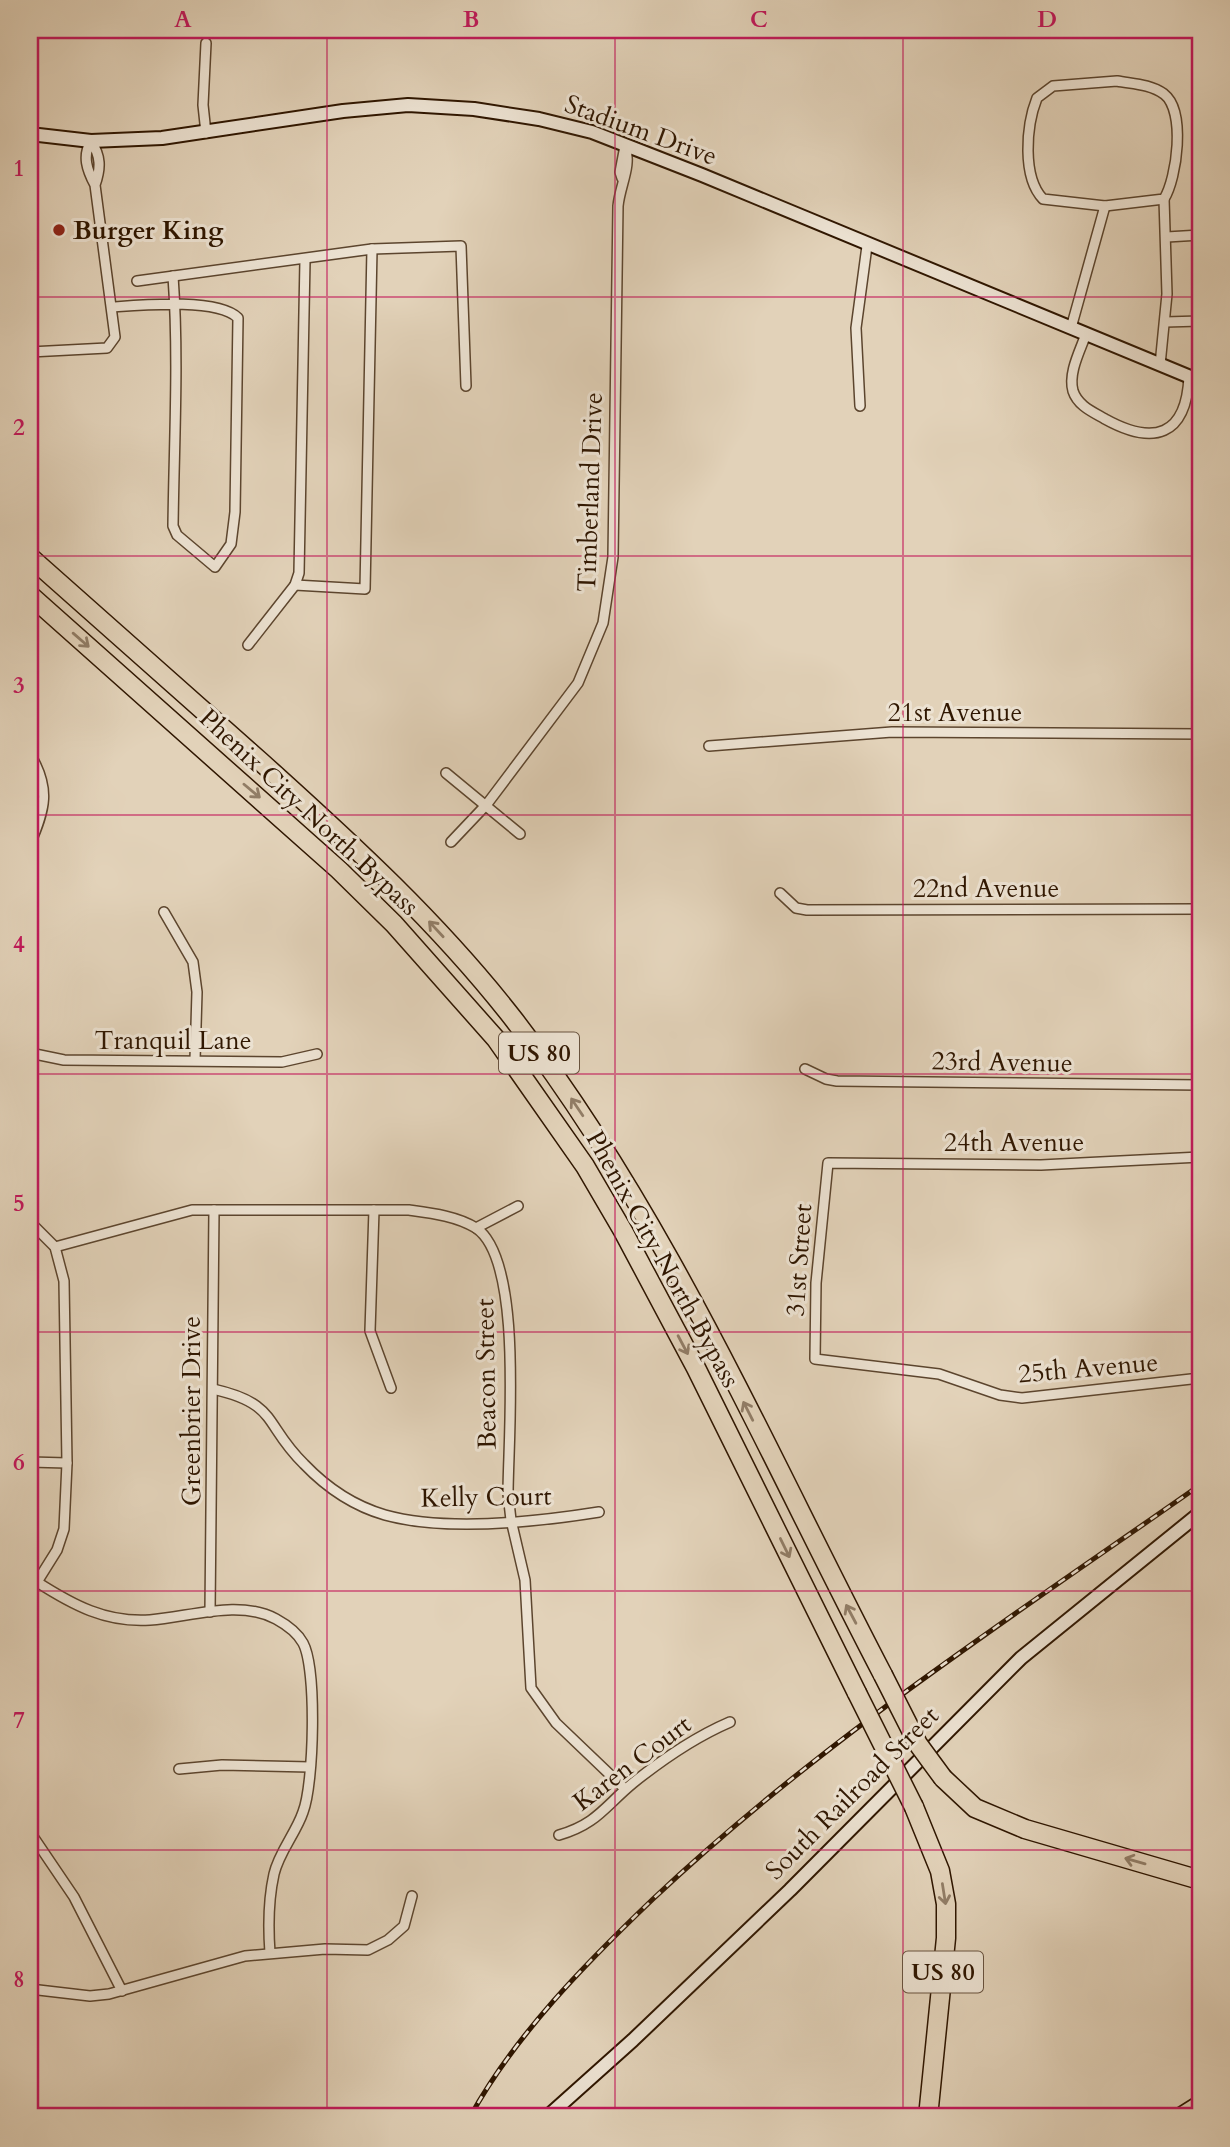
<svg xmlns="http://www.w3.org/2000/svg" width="1230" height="2147" viewBox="0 0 1230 2147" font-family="Cardo,serif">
<rect width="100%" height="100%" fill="#e2d2b9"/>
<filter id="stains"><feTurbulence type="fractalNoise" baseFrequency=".00286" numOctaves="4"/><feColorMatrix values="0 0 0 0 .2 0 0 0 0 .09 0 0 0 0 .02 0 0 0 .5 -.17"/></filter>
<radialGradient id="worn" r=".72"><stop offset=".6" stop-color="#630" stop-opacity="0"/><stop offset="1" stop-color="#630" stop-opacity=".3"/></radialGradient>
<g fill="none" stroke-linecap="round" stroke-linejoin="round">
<defs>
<g id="street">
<polyline points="206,43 203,105 206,133"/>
<path d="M1117,81C1133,84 1150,84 1164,94C1186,111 1177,178 1164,199L1105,206L1043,199C1022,177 1026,126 1037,98L1053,86Z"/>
<polyline points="622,178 620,172 625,146"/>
<polyline points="1167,237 1200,235"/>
<polyline points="137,281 372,249 461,246 466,386"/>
<path d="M113,307C141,305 218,298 238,318L235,512L231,544L215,567L177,535L173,526C174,443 179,359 173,276"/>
<polyline points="1165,322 1200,321"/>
<polyline points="1071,328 1105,206"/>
<path d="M1086,334C1080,351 1068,373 1073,391C1078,406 1093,412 1105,419C1154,446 1186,436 1189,377"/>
<path d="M30,352L107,348L115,337L95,185C87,170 82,156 91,141C101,156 101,168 95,185"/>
<polyline points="1160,365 1167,294 1164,199"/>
<polyline points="860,406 856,328 867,246"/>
<polyline points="295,585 365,589 372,249"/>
<polyline points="248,645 295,585 299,573 305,260"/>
<polyline points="709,746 892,732 1200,734"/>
<path d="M30,754C51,789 45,809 30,844"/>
<polyline points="446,773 520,834"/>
<path d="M451,842L487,804L578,683L603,623L613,557L618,206C620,185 632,166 625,146"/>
<polyline points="780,893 796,908 807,910 1200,909"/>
<polyline points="164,912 193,962 197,992 195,1060"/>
<polyline points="30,1053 64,1060 282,1062 317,1054"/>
<polyline points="805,1069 826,1079 837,1081 1200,1085"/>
<polyline points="1200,1157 1041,1165 828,1163 816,1283 815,1359 939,1374 1000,1395 1022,1398 1200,1378"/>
<polyline points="374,1210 370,1331 391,1388"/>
<polyline points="30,1222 55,1247 64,1281 67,1463 64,1529 57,1550 37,1582 30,1588"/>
<polyline points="476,1228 518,1206"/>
<path d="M55,1247L192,1210H409C431,1213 457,1216 476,1228C524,1260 508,1439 508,1494L511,1520L525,1580L531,1688L556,1723L625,1789"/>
<path d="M213,1389C279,1404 263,1424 304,1464C326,1487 354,1506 385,1515C447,1532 536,1522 599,1512"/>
<polyline points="30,1462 67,1463"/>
<path d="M37,1582C73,1605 106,1623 150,1620C190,1617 239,1599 276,1619C287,1625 297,1632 303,1643C317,1669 314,1784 303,1812C296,1833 279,1852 274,1874C268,1901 268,1926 270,1953"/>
<polyline points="210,1612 214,1210"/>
<polyline points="179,1769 222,1765 310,1767"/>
<polyline points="30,1832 74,1897 122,1991"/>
<path d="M559,1835C597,1824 605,1806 633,1783C663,1759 695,1737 730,1722"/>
<polyline points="30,1989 90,1996 109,1994 245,1956 325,1949 368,1950 388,1940 404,1926 412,1896"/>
</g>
<g id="secondary">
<polyline points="30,134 91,141 162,138 343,111 408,105 474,109 539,119 592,132 702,175 1200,381"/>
<polyline points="547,2117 633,2040 790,1890 1021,1658 1200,1513"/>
</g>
<g id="highway">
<path d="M30,557C107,625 183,693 260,761C350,842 440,924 515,1021C668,1220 767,1453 883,1675"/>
<polyline points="30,595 339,870 394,924 496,1039 585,1166 623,1231 696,1368 857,1693"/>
<polyline points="943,1778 975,1808 1025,1829 1200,1880"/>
<polyline points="914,1807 940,1871 946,1904 946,1938 928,2117"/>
<polyline points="1181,2117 1200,2105"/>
</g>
</defs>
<!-- street casing -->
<use href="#street" stroke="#5c452e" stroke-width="12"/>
<!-- secondary casing -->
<use href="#secondary" stroke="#2f1600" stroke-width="16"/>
<!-- highway casing -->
<use href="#highway" stroke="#2f1600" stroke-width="21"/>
<!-- street -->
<use href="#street" stroke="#ece2d2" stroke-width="9"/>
<!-- secondary -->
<use href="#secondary" stroke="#ece2d2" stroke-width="12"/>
<!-- highway -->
<use href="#highway" stroke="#e2d2b9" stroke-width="18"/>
<defs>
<path id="rail" d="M470,2117C515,2035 585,1964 653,1899C819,1742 1013,1616 1200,1485"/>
</defs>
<!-- rail casing -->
<use href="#rail" stroke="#2f1600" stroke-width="5"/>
<!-- rail -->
<use href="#rail" stroke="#ece2d2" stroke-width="2.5" stroke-dasharray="8" stroke-linecap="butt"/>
<defs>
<g id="highway-bridge">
<polyline points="883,1675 918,1744 943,1778"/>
<polyline points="857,1693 914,1807"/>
</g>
</defs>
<!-- highway-bridge casing -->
<use href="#highway-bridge" stroke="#2f1600" stroke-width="21" stroke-linecap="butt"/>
<!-- highway-bridge -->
<use href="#highway-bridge" stroke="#e2d2b9" stroke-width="18"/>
</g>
<!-- one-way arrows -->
<defs><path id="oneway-shaft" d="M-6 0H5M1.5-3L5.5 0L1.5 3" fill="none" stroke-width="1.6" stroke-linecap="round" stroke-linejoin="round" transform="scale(1.75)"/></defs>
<g stroke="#917d66">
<use href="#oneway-shaft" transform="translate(81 640) rotate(41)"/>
<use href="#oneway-shaft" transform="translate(252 791) rotate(40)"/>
<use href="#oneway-shaft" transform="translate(436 929) rotate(-133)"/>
<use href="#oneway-shaft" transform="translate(577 1107) rotate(-124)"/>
<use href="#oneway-shaft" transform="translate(683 1345) rotate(62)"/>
<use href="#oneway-shaft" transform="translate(748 1411) rotate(-117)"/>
<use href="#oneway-shaft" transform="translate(785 1548) rotate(64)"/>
<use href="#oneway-shaft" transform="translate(851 1614) rotate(-118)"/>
<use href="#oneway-shaft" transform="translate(1135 1861) rotate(-164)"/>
<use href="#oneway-shaft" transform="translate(944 1894) rotate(81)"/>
</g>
<!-- grid -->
<path fill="none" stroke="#c2185b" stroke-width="2" stroke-opacity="0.55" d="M327,30V2117M615,30V2117M903,30V2117M30,297H1200M30,556H1200M30,815H1200M30,1074H1200M30,1332H1200M30,1591H1200M30,1850H1200"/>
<!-- markers -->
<circle fill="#8f2418" stroke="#ece2d2" stroke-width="2.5" cx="59" cy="230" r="7"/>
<g text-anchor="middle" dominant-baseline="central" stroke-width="6" stroke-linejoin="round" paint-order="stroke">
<!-- shield labels -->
<g fill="#ece2d2" stroke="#68533f" stroke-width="2">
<rect x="499" y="1032.5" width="80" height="41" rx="5"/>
<rect x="903" y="1951.5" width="80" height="41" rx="5"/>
</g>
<g font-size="24" font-weight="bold" fill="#2f1600">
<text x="539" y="1053">US 80</text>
<text x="943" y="1972">US 80</text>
</g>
<!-- street labels -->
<g font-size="26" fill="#2f1600" stroke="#ece2d2">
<text transform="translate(641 130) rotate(20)">Stadium Drive</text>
<text transform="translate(590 492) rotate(-88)">Timberland Drive</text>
<text x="955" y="712">21st Avenue</text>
<text transform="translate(309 812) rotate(43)">Phenix City North Bypass</text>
<text x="986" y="888">22nd Avenue</text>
<text x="173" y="1040">Tranquil Lane</text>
<text transform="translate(1002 1062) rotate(1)">23rd Avenue</text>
<text x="1014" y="1142">24th Avenue</text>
<text transform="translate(663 1259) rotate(61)">Phenix City North Bypass</text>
<text transform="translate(799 1260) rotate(-86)">31st Street</text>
<text transform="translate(1088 1368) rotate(-5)">25th Avenue</text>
<text transform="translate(486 1374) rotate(-91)">Beacon Street</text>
<text transform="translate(191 1411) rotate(-90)">Greenbrier Drive</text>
<text transform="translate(486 1497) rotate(-1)">Kelly Court</text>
<text transform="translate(632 1763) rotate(-37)">Karen Court</text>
<text transform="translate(852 1793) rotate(-45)">South Railroad Street</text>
</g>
<!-- poi labels -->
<g font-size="26" font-weight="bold" fill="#2f1600" stroke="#ece2d2" text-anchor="start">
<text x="73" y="230">Burger King</text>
</g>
</g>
<!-- margin -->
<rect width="1230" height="2147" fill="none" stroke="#e2d2b9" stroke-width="77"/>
<rect x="38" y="38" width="1154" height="2070" fill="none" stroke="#c2185b" stroke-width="2.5"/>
<g font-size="23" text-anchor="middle" font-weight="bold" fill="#c2185b">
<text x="183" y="27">A</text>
<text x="471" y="27">B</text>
<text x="759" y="27">C</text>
<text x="1047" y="27">D</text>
<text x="19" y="176">1</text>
<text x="19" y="435">2</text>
<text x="19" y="693">3</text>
<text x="19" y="952">4</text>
<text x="19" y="1211">5</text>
<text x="19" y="1470">6</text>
<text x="19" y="1728">7</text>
<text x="19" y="1987">8</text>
</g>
<rect width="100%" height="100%" filter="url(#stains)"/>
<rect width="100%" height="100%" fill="url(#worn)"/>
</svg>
